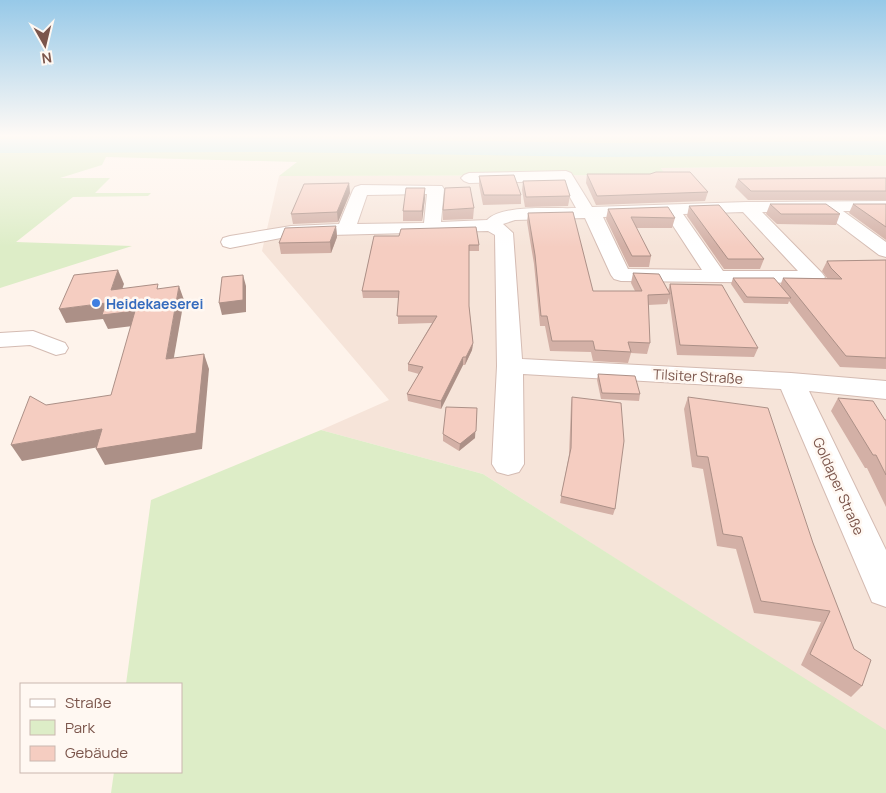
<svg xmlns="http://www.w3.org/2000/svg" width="886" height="793" viewBox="0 0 886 793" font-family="Manrope,sans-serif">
<rect width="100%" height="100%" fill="#fef3eb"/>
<!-- residential -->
<polygon fill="#f6e4d9" points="886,166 886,731 483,474 321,430 389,400 262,251 279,176 664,175 661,168"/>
<!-- green -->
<g fill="#ddedc7">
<polygon points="0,136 886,136 886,141 726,144 0,140"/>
<polygon points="0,149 721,153 886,151 886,166 661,168 665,175 279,176 297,162 106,157 102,165 60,178 110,178 95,193 151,193 148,196 73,197 16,242 132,246 0,288"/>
<polygon points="321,430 483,474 886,730 886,793 111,793 114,772 181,772 181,684 126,684 151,500"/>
</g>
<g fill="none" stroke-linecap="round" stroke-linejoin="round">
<!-- river -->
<polygon fill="#bde9e9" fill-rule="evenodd" points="277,138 601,143 886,141 886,155 601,157 277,152 0,153 0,139"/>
<defs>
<g id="minor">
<path d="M566,171L571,173L592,207L747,202L886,201V211H843L886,242V257L879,255L822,212H762L822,273L825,277L822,281L815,283L621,281L614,279L611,275L585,218L515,220L503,224L513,233L522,359L791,373L886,381V399L809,391L886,550V607L872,602L781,389L523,374L524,464L519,472L508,475L497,472L492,464L497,366L495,235L488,231L291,236L230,248L223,246L221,242L223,238L230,236L291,226L339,224L353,190L355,187L361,185L442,186L444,189L441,222L487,220C503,204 552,209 576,208L561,181L469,183L464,181L461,178L464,175L469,173ZM427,194L424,223L357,224L367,195ZM743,212L798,271H723L683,214ZM666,215L702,270L628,269L603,217Z"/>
<polygon points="33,331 65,343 68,348 65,353 56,355 30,345 0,347 0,333"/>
</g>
</defs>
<!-- minor casing -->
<use href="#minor" stroke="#d4bbb2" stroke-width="2"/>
<!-- minor -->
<use href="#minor" fill="#fff" fill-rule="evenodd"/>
</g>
<!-- wall -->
<g fill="#d3b0a6">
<polygon points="587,174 708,192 705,201 596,205 586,183"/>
<polygon points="479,176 521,195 521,204 483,205 479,185"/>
<polygon points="886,178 886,200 748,200 735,187 738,179"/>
<polygon points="523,181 570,196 568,206 525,207 522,190"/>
<polygon points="349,183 350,193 338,222 293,224 291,214"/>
<polygon points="425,198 422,221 403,221 403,211"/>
<polygon points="770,204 840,214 836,225 777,224 766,214"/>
<polygon points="853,204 886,204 886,240 849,213"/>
<polygon points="689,206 764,259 760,269 724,269 687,216"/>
<polygon points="474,208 473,219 443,220 443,210"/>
<polygon points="608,209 675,218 672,228 636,228 651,256 649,267 629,267 606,219"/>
<polygon points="528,213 593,291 635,291 631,283 633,273 668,291 670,284 758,348 754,357 677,355 669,298 667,304 648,305 650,343 647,354 631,353 628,363 593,361 591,352 550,351 545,326 540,326 534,264 527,222"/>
<polygon points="336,226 337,237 331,253 281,254 279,243"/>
<polygon points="374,236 479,245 479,251 469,251 469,306 473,343 472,350 465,365 463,365 441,409 408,401 407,394 419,374 408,371 408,364 432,323 398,324 398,298 363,298 362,291"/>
<polygon points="886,260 886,369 840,367 789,301 788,304 744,303 731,284 733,278 780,286 783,278 827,278 822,271 827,261"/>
<polygon points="598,374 640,394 639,401 601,399 597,380"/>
<polygon points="572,397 615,509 613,515 560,503 569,455 571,404"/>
<polygon points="688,397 813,543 862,686 851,697 801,665 821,622 754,613 736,549 717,546 703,469 692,467 684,409"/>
<polygon points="838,398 886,420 886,507 867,468 865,468 831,411"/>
<polygon points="443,434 475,438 459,451 443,441"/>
</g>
<!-- shaded-wall -->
<g fill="#ac9087">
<polygon points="349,183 350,193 338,222 337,212"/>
<polygon points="425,188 425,198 422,221 422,211"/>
<polygon points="336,226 337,237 331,253 330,242"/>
<polygon points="118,270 124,284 117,304 111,290"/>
<polygon points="243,275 246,286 246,312 222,315 219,303"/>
<polygon points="179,286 184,300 171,374 166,359"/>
<polygon points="106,303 135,311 141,325 108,329 103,319 66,323 59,309"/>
<polygon points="473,343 472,350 465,365 466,357"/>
<polygon points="204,354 209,369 202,449 105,465 96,449"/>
<polygon points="463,357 463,365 441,409 441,401"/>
<polygon points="477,408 475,438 459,451 460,444"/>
<polygon points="102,429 110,445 22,461 11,445"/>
</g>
<!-- building -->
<g fill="#f5cdc1" stroke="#ac9087">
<polygon points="656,172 690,172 708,192 597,196 587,174 650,174"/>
<polygon points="514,175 521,195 484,195 479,176"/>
<polygon points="886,178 886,191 751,191 738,179"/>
<polygon points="565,180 570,196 526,197 523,181"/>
<polygon points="349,183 337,212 291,214 304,184"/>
<polygon points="470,187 474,208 443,210 445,188"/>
<polygon points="406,188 425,188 422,211 403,211"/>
<polygon points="770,204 826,204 840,214 781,214"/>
<polygon points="853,204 886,204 886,227"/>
<polygon points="719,205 764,259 728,259 689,206"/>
<polygon points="668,207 675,218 631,217 651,256 632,256 608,209"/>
<polygon points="573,212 593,291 642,291 633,273 659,274 670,294 648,295 650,343 628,342 631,352 595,350 593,341 552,341 547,316 541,316 535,255 528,213"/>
<polygon points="336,226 330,242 279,243 285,228"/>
<polygon points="476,227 479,245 469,245 469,306 473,343 466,357 463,357 441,401 407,394 423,367 408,364 437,316 397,316 399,291 362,291 374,236 399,236 401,229"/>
<polygon points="886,260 886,358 846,356 783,278 842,279 831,268 827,261"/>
<polygon points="118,270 111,290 158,284 157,289 179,286 166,359 204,354 196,433 96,449 102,429 11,445 30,396 46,405 111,395 135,311 102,315 106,303 59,309 74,275"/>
<polygon points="243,275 243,300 219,303 222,277"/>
<polygon points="733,278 774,278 791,298 747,297"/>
<polygon points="670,284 722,285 758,348 680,345"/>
<polygon points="598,374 635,376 640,394 602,393"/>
<polygon points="572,397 621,403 624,441 615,509 561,496 571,448"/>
<polygon points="688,397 768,408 813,543 854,649 871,660 862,686 810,654 830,611 761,601 742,537 723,534 708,457 697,456"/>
<polygon points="838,398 873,401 885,420 886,420 886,475 876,455 873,455"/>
<polygon points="446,407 477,408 476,431 460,444 443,434"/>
</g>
<!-- sky -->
<linearGradient id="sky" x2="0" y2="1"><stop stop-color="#97c9e8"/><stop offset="0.55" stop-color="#fffaf6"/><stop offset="1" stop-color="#fffaf6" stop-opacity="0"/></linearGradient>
<rect width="886" height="247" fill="url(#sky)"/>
<!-- markers -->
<circle fill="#3f7fe0" stroke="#fff8f2" stroke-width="2" cx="96" cy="303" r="5"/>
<g text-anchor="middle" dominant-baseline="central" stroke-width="5" stroke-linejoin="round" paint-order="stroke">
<!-- shop labels -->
<g font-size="14" font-weight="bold" fill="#366cbe" stroke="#fff8f2" text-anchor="start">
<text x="106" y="303">Heidekaeserei</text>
</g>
<!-- street labels -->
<g font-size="14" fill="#7b554b" stroke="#fff8f2">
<text transform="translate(698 376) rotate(3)">Tilsiter Straße</text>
<text transform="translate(839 486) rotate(66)">Goldaper Straße</text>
</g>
</g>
<!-- legend -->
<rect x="20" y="683" width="162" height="90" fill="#fff8f2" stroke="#cab7af"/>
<rect x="30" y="699" width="25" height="8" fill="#ffffff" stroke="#cab7af"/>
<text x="65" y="708" font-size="15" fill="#7b554b">Straße</text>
<rect x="30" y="720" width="25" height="15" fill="#ddedc7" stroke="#cab7af"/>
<text x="65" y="733" font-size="15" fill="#7b554b">Park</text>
<rect x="30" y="746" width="25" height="15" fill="#f5cdc1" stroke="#cab7af"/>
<text x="65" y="758" font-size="15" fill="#7b554b">Gebäude</text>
<!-- north arrow -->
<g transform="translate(45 45) rotate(172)" stroke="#fff8f2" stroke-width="4" paint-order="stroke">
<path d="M0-4L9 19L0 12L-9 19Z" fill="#7b554b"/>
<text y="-8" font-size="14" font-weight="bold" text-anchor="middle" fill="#7b554b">N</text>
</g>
</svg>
